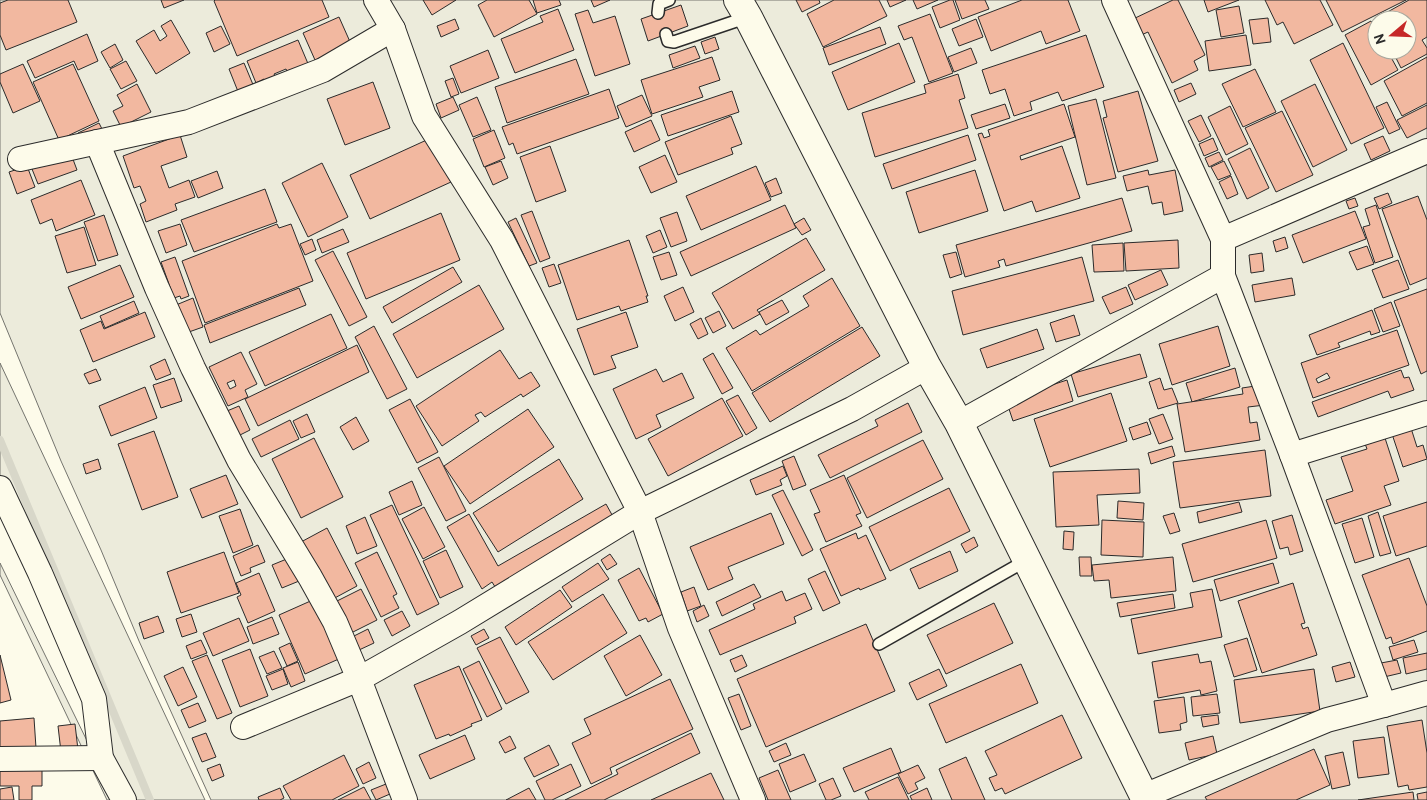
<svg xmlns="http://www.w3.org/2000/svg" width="1427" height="800" viewBox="0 0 1427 800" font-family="Overpass,sans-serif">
<rect width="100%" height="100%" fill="#fdfbea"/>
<!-- green -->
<g fill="#ecebdb" stroke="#74746e" fill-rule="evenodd">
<path d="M0,0H1427V800H211L139,641L101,550L61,461L0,313ZM1377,20H1407V50H1377Z"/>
<polygon points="0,363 205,800 128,800 0,499"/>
<polygon points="0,563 116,800 107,800 0,575"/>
</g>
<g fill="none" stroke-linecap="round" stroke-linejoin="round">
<!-- stream -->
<polyline stroke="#d8d7c9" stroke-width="8" points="0,440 150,800"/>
</g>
<!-- building -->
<g fill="#f2b8a0" stroke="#2b2b2b" fill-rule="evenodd">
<polygon points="8,0 68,0 77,22 6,50 0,35 0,3"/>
<polygon points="161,0 184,0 164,8"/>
<polygon points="215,0 322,0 329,17 237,56 214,1"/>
<polygon points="423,0 456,0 432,15"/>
<polygon points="487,0 529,0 537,14 494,37 478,5"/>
<polygon points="533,0 559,0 561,5 537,13"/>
<polygon points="591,0 610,0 594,7"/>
<polygon points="796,0 819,0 820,3 802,12"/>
<polygon points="834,0 879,0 887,16 823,47 807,14"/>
<polygon points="887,0 906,0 890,7"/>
<polygon points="913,0 938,0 917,9"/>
<polygon points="950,0 953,0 960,20 940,28 932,7"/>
<polygon points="955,0 985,0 989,9 962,19"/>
<polygon points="1022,0 1068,0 1080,31 1046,44 1041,31 991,51 978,17"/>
<polygon points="1173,0 1178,0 1205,55 1194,61 1198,70 1172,83 1148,32 1139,36 1131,20"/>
<polygon points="1204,0 1239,0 1208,12"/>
<polygon points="1265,0 1320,0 1333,25 1294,44 1283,22 1277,25"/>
<polygon points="1326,0 1406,0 1342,32"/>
<polygon points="1409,0 1427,0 1427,37 1422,40 1427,48 1427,54 1401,68 1392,50 1407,50 1407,20 1377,20 1377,23 1375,19"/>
<polygon points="681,5 688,26 648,41 641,19"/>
<polygon points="1239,6 1244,33 1221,37 1216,10"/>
<polygon points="558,9 574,50 515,73 501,39 543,22 540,16"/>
<polygon points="588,10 593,23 615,16 630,64 595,76 575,14"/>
<polygon points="930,14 953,73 929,82 912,37 904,40 898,26"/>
<polygon points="339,17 351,44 315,60 303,33"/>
<polygon points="1268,18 1271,42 1253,44 1249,20"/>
<polygon points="455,19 459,29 441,37 437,26"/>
<polygon points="976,19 983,37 959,46 952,29"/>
<polygon points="171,20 190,53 156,74 136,41 154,30 160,41 167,36 161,26"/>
<polygon points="1371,21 1377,31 1377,50 1387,50 1398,70 1371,85 1345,35"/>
<polygon points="221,26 230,44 214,52 206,33"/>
<polygon points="880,27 886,44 829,65 823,48"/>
<polygon points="87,34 98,61 78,70 74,61 35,78 27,61"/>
<polygon points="1086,35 1104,87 1062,101 1058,92 1030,102 1032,110 1014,116 1005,89 990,94 982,70"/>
<polygon points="1246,35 1251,65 1209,71 1205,41"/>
<polygon points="715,37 719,49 705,54 701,42"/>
<polygon points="298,40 309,66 289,75 286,69 274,74 277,80 266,85 264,79 256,83 247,61"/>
<polygon points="899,43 915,82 848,110 832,72"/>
<polygon points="1343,43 1384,128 1351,144 1310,60"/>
<polygon points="115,44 123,60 110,68 101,52"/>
<polygon points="695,46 700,58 673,68 669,55"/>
<polygon points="971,48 977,63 954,72 948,57"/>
<polygon points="488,50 499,78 461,93 450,66"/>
<polygon points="712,57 720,80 699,87 703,97 652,114 641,80"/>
<polygon points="1427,57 1427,103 1402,116 1384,81"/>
<polygon points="576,59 589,94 507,123 495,87"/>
<polygon points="126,61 137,81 121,89 110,69"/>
<polygon points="244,63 254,87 239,94 229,69"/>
<polygon points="23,64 40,101 13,113 0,82 0,74"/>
<polygon points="73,64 99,121 59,140 33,82"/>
<polygon points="1255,69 1276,112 1243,127 1222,84"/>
<polygon points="958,74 965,98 959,100 968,128 875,157 862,113 926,93 924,85"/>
<polygon points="453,78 459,94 451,97 445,81"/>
<polygon points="373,82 390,128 345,145 327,99"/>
<polygon points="1191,83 1196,94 1179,102 1174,90"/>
<polygon points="137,84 151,112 121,127 113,111 123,106 117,95"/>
<polygon points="1315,84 1347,150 1313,167 1281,101"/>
<polygon points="609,89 619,118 517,154 513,143 509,145 502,127"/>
<polygon points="732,91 739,112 668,136 661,115"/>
<polygon points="1138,91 1158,161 1118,172 1103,118 1107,117 1103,101"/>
<polygon points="642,95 652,116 626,127 617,106"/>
<polygon points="453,97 459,110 441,118 436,104"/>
<polygon points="477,97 491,130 473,137 459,105"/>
<polygon points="1096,99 1116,178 1087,185 1068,106"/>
<polygon points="1387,102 1400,129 1389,134 1376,107"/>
<polygon points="1005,104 1010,118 976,129 971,115"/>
<polygon points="1064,104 1075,137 1020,156 1021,160 1062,146 1080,198 1036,212 1032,201 1004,211 978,134 982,133 984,138 990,136 988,130"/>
<polygon points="1427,105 1427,128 1407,138 1397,120"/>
<polygon points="1230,106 1248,144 1226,155 1208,117"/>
<polygon points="1282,111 1313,175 1276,192 1245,128"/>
<polygon points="1201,115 1211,136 1199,142 1188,121"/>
<polygon points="731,116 742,144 731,148 733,154 678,175 665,142"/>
<polygon points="651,120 660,140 634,152 625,132"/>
<polygon points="99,123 102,129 81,139 78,133"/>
<polygon points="494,130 505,158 484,167 473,139"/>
<polygon points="180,135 187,157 161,166 169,188 189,180 195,197 175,204 177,210 146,222 140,204 146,201 140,186 134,188 123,156"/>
<polygon points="968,135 976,160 892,189 883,164"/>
<polygon points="1383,136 1390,151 1371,160 1364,144"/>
<polygon points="431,138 451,182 370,219 350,175"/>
<polygon points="1213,138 1218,150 1204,156 1199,144"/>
<polygon points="550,146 566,191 536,202 520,157"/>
<polygon points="1250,148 1269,188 1247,199 1228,159"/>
<polygon points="1219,152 1223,160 1209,167 1205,158"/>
<polygon points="71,154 77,170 38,184 32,169"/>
<polygon points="665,155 677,182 651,193 639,167"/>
<polygon points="501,161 508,178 493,185 485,167"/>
<polygon points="1224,161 1231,175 1218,180 1211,167"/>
<polygon points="322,163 348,217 308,237 282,183"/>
<polygon points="27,166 35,187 17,194 9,172"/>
<polygon points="756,166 771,200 701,230 686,196"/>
<polygon points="975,170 988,211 919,233 906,192"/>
<polygon points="1148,170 1149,175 1175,170 1183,211 1164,215 1162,202 1152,204 1148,186 1127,191 1123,176"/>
<polygon points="217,171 223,188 198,198 191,181"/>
<polygon points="1231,176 1238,194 1227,199 1219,182"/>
<polygon points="776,178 782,193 771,197 765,183"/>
<polygon points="81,180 95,215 56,231 52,219 40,224 31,200"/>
<polygon points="265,189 277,222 194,252 181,220"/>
<polygon points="1388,193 1392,203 1379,209 1374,198"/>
<polygon points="1418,196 1427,220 1427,278 1410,285 1382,209"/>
<polygon points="1122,198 1132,231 1006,266 1004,259 998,261 1000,267 965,277 956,245"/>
<polygon points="1355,198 1358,206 1349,209 1346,201"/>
<polygon points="785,205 796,228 691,276 680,252"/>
<polygon points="1376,205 1393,257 1375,263 1363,227 1370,225 1365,209"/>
<polygon points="532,211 550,258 540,262 521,215"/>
<polygon points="1355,211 1366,239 1303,263 1292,235"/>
<polygon points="677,212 687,241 671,247 660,218"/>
<polygon points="441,213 460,260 366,299 347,253"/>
<polygon points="104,215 118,255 98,261 84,222"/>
<polygon points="516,218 537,263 529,266 508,222"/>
<polygon points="804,218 811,230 802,235 794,224"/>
<polygon points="180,224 187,245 166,253 158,231"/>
<polygon points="277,224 279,228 291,224 313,281 205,323 182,261"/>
<polygon points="84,227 96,265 67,273 55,236"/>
<polygon points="343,229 349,242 322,253 317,240"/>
<polygon points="660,230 667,247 653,253 646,236"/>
<polygon points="1285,237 1288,248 1276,252 1273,241"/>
<polygon points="806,238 825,270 757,310 760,314 733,329 712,293"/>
<polygon points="312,239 316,250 305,255 300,244"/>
<polygon points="629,240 648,296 646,296 648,302 621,311 619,306 577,320 558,265"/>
<polygon points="1178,240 1179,268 1126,271 1124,243"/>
<polygon points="1123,243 1124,271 1094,272 1092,245"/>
<polygon points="1367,246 1374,264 1357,270 1349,252"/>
<polygon points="333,251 367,317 349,326 315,260"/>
<polygon points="669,252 677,275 661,280 653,257"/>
<polygon points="956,252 962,274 950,278 943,255"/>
<polygon points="1262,253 1264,271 1251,273 1249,255"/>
<polygon points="175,257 189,296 181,299 180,296 174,298 161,262"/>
<polygon points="1082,257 1094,301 963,335 952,291"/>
<polygon points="1398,260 1409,289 1383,298 1372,270"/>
<polygon points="554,264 561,283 549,287 542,268"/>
<polygon points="120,265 134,297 81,319 68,287"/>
<polygon points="453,267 462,282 392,323 383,307"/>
<polygon points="1161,270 1168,285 1135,300 1128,285"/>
<polygon points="832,278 860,326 752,391 726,348 756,330 760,335 809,306 803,296"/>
<polygon points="1292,278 1295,295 1255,302 1252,285"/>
<polygon points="479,285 504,329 417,378 393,334"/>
<polygon points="683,287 694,312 675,321 664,296"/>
<polygon points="1126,287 1133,304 1110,314 1102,297"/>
<polygon points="299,288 306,305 210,343 204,325"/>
<polygon points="1427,289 1427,371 1421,374 1394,301"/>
<polygon points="193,298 203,327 186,333 176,305"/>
<polygon points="782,300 789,312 766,325 759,312"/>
<polygon points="134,301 139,313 105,328 100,316"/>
<polygon points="1391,302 1400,326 1383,332 1374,309"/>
<polygon points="1372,310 1380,332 1371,335 1370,331 1338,343 1340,347 1317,355 1309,335"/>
<polygon points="719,311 726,326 713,333 705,318"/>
<polygon points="145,312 155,337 93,362 80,330 101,321 104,329"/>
<polygon points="626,312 638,347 611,356 616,368 594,375 577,329"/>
<polygon points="331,314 347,348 265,386 249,352"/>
<polygon points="1074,315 1080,335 1056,342 1050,323"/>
<polygon points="701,318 708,334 698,339 690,324"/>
<polygon points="374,326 407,389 387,399 355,337"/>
<polygon points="1218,326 1230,366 1172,385 1159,344"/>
<polygon points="862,327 880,356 770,422 752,393"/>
<polygon points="1037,329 1044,349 987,368 980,349"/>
<path d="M1397,330L1409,365L1313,398L1301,363ZM1327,373L1330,378L1318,383L1316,379Z"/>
<polygon points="357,345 369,372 258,426 245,399"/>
<polygon points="500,350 519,379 531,372 540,386 523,397 521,394 485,417 481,412 475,415 479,421 442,446 416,406"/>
<path d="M241,352L257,384L245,390L248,397L228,406L209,367ZM234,380L236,386L230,389L227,383Z"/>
<polygon points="713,353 733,388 722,394 703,359"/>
<polygon points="1140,354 1147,377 1078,397 1071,374"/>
<polygon points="165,359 171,374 156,380 150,366"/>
<polygon points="1235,368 1240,387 1192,402 1186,383"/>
<polygon points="96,369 101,380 89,384 84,374"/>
<polygon points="656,369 663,382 682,373 694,398 656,415 661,427 636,439 613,389"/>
<polygon points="1401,370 1404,378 1409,377 1414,390 1391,398 1388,391 1318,417 1312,402"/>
<polygon points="174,378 182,401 161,408 153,385"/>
<polygon points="1160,378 1164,390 1172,388 1178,403 1158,409 1149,382"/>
<polygon points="1067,380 1073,401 1013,421 1006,400"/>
<polygon points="1262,385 1265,405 1248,407 1250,423 1257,422 1260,440 1185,452 1177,404 1243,394 1242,388"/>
<polygon points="145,387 157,418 111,436 99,406"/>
<polygon points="1111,393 1127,441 1050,467 1034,419"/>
<polygon points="738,395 757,428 746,435 726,401"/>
<polygon points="722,398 743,436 668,476 648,439"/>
<polygon points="410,399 438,452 417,463 389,410"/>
<polygon points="908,403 922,432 830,478 818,455 878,426 875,420"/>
<polygon points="239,406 250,430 238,436 227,411"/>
<polygon points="528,409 554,447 470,504 444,466"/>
<polygon points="307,414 315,432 301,438 293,421"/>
<polygon points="1163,414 1173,439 1159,444 1149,419"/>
<polygon points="356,417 369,441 353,450 340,427"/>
<polygon points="290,420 299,439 261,457 252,439"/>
<polygon points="1147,422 1151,434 1133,440 1129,428"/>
<polygon points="1410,425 1417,447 1423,445 1427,459 1403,467 1391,431"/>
<polygon points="154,431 178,497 142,510 118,444"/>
<polygon points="1384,435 1399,481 1384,486 1391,505 1335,524 1326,500 1353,491 1341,457 1367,449 1364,441"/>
<polygon points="314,438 343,497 301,518 272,459"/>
<polygon points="923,440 943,479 867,518 847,478"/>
<polygon points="1172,446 1175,456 1151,464 1148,453"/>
<polygon points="1265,450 1271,496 1180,508 1173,462"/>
<polygon points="794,456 806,485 793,490 782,461"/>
<polygon points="439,457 466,511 446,521 418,468"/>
<polygon points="98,459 101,469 86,474 83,464"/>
<polygon points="559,459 583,499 498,552 473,513"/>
<polygon points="783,466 787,476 780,480 782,485 756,495 750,480"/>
<polygon points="1139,469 1140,493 1097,495 1099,525 1056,527 1053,472"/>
<polygon points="226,475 238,504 202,518 190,489"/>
<polygon points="844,475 861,513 856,515 862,526 826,542 814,514 820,512 810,490"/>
<polygon points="412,481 422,505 399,515 389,492"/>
<polygon points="949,488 970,531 890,571 869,527"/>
<polygon points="783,490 813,550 802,556 772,495"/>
<polygon points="1118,501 1144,503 1143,520 1117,518"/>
<polygon points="1239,502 1242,512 1199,523 1197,512"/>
<polygon points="1427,502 1427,546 1396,556 1383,516"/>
<polygon points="606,504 616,522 497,590 492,582 482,589 447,527 469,514 498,566"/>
<polygon points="392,505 439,604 417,615 370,515"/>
<polygon points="424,507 445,547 423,559 402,519"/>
<polygon points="240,509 253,545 233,553 219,516"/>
<polygon points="1378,512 1391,553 1380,556 1368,516"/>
<polygon points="771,513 784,544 728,567 733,579 708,590 690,547"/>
<polygon points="1174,513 1180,531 1170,534 1163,516"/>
<polygon points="1292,515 1303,551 1290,555 1288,547 1280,549 1272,521"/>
<polygon points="365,517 377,546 357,554 346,526"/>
<polygon points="1362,518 1374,557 1355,563 1342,524"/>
<polygon points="1102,520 1144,522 1143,557 1101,555"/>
<polygon points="1266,520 1277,558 1193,582 1182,544"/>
<polygon points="327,528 357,586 331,600 301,542"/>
<polygon points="1064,531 1074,532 1073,550 1063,549"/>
<polygon points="856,533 858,539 866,535 886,579 860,590 859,588 841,596 820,549"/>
<polygon points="974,537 978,546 966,553 961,544"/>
<polygon points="258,545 265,562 250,568 251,572 241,576 233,556"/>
<polygon points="446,550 463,587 440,598 423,561"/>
<polygon points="950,551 958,571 919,589 910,569"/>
<polygon points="224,552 239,593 181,613 167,572"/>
<polygon points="377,552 397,594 393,596 399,608 381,617 355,563"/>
<polygon points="610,554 617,564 607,570 601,560"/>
<polygon points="294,556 304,579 282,588 272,565"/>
<polygon points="1079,557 1091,557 1092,576 1080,576"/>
<polygon points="1173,557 1176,591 1111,598 1109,580 1094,581 1092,565"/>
<polygon points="1409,558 1427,606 1427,631 1393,644 1391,637 1386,639 1362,575"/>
<polygon points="598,563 609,579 572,602 562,587"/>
<polygon points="1273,563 1279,583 1220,601 1214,580"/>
<polygon points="639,568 663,614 648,622 646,618 639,621 618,580"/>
<polygon points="825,571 840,603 823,611 808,579"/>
<polygon points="259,573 275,611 248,623 237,597 241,595 236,583"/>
<polygon points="1293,583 1305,623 1301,624 1303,629 1308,627 1317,655 1262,673 1238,601"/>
<polygon points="754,584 761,597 722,616 716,602"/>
<polygon points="694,587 701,606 687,611 681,592"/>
<polygon points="361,589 377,620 349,634 333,603"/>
<polygon points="1212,589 1222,637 1138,654 1131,619 1193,607 1190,593"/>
<polygon points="560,590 572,607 516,645 505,627"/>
<polygon points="782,591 786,601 805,593 812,609 794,617 796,623 720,655 709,630 755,609 753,604"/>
<polygon points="603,594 627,633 553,680 528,642"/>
<polygon points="1173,594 1175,608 1120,617 1117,603"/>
<polygon points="315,599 341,658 305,674 279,615"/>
<polygon points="994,603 1013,643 946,674 927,635"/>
<polygon points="704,605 709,616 697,622 693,611"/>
<polygon points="402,611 410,626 392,636 384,620"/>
<polygon points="191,614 197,632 182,637 176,619"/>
<polygon points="158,616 164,632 144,639 139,623"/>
<polygon points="272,617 279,634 253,644 247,627"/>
<polygon points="239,618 249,641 213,656 203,633"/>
<polygon points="866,624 895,691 766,747 737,679"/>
<polygon points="368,629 374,643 359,650 352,637"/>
<polygon points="484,629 489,638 476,645 471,636"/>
<polygon points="640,635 662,675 626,696 604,656"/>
<polygon points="500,637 529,692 506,704 477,648"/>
<polygon points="1247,638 1257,670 1234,677 1224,645"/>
<polygon points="201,640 207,653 191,659 186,646"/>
<polygon points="1414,640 1418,652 1393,660 1389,647"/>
<polygon points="290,643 298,661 287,666 279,648"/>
<polygon points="250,649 268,696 240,707 222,660"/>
<polygon points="274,651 282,668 267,674 259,657"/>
<polygon points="1427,653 1427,669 1406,674 1403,658"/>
<polygon points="1198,654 1200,663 1211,661 1217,691 1201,695 1200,690 1158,698 1152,662"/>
<polygon points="0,655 11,700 0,703"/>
<polygon points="207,655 232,713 217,719 192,661"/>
<polygon points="742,655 747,666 735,672 730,660"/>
<polygon points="1397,660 1401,673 1384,677 1381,663"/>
<polygon points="479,661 502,709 487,717 463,669"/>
<polygon points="298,662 305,681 291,687 283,668"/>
<polygon points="1350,662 1355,677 1336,682 1332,667"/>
<polygon points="1021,664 1038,703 946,743 929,704"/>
<polygon points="459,666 482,720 471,724 472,726 450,736 449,734 436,739 414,685"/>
<polygon points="183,667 197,697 178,706 164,676"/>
<polygon points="283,669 288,684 272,690 266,676"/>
<polygon points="939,669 947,686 917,700 909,683"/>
<polygon points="1314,669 1320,711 1240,723 1234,680"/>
<polygon points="670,679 693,729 610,768 612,774 591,784 572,743 591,734 584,719"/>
<polygon points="739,694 751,726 741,730 728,698"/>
<polygon points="1217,694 1220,713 1193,716 1191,697"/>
<polygon points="1184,697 1187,722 1180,724 1181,730 1159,733 1154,701"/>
<polygon points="198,703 206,721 189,728 181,710"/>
<polygon points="1062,715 1082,758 1005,794 1002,788 995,791 989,778 997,775 985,751"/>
<polygon points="1218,715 1219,724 1203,727 1201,717"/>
<polygon points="34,718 36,748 0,751 0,721"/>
<polygon points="1422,720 1427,753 1427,787 1409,790 1408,785 1398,787 1387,726"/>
<polygon points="75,724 78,750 61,752 58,726"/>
<polygon points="206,733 216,757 202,762 192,738"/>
<polygon points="691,733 700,753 604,800 565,800 618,774 616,770"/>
<polygon points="465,735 475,759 430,779 419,755"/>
<polygon points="510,736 516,748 505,753 499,742"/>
<polygon points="1213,736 1217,754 1189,760 1185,743"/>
<polygon points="1384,737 1389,774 1358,778 1353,741"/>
<polygon points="786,743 791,755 774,762 769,751"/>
<polygon points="549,745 559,765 534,777 524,758"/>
<polygon points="891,748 901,772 854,792 843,768"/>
<polygon points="1314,749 1330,785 1296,800 1207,800 1205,797"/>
<polygon points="1343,752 1350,785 1332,789 1325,756"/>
<polygon points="804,754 816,781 790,792 779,764"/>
<polygon points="344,755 359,786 332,800 291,800 283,786"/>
<polygon points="966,757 985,800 952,800 939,769"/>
<polygon points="369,762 376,778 363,784 356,769"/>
<polygon points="220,764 224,776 212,781 207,769"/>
<polygon points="571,764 581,786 552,800 545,800 536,781"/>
<polygon points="918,765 925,778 915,783 918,789 908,794 898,774"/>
<polygon points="0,768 42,768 42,786 32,786 32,800 19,800 19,786 0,786"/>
<polygon points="778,770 791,800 768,800 759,778"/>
<polygon points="711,773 724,800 651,800"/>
<polygon points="898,777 909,800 869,800 865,792"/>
<polygon points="833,778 841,796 831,800 826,800 819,784"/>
<polygon points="386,784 390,794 376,800 371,790"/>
<polygon points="12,787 14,800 0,800 0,789"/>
<polygon points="364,787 371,800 338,800"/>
<polygon points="280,788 284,798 280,800 259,800 258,797"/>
<polygon points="529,788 536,800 506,800"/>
<polygon points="927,788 932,800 912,800 910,796"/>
<polygon points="1413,792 1414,800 1358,800"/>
<polygon points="1427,792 1427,800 1418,800 1417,794"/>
</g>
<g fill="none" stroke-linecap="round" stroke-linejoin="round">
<defs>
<g id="lane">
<polyline points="658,13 659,4 669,0"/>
<polyline points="666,34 668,41 674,42 748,17"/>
<polyline points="879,644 1027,560"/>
</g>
<g id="street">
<polyline points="376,0 393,29 424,116 502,240 640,512 680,628 753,800"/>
<polyline points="1114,0 1223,239 1223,276 1292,455 1384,705"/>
<polyline points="97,142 157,288 193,368 239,460 310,577 335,622 359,679 405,800"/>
<polyline points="20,159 189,122 323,70 393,29"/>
<polyline points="1223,239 1427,151"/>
<polyline points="959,423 1223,276"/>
<polyline points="1292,455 1427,413"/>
<polyline points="0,488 40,573 94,699 101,758 124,800"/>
<polyline points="243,727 359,679 460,622 640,512 852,409 927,367"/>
<polyline points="0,759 101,758"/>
<polyline points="1144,796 1327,720 1384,705 1427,693"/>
</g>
<polyline id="secondary" points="738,0 748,17 927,367 959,423 1146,800"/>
</defs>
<!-- lane casing -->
<use href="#lane" stroke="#2b2b2b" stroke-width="14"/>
<!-- street casing -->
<use href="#street" stroke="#2b2b2b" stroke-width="26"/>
<!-- secondary casing -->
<use href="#secondary" stroke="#2b2b2b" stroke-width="30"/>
<!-- lane -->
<use href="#lane" stroke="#fdfbea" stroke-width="11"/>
<!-- street -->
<use href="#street" stroke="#fdfbea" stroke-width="24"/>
<!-- secondary -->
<use href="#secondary" stroke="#fdfbea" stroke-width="28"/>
</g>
<!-- north arrow -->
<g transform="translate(1392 35) rotate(251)"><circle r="24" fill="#fdfbea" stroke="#a9a89e"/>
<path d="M0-4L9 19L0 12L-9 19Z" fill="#c62828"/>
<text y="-8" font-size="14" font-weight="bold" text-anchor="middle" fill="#2b2b2b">N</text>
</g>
</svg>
